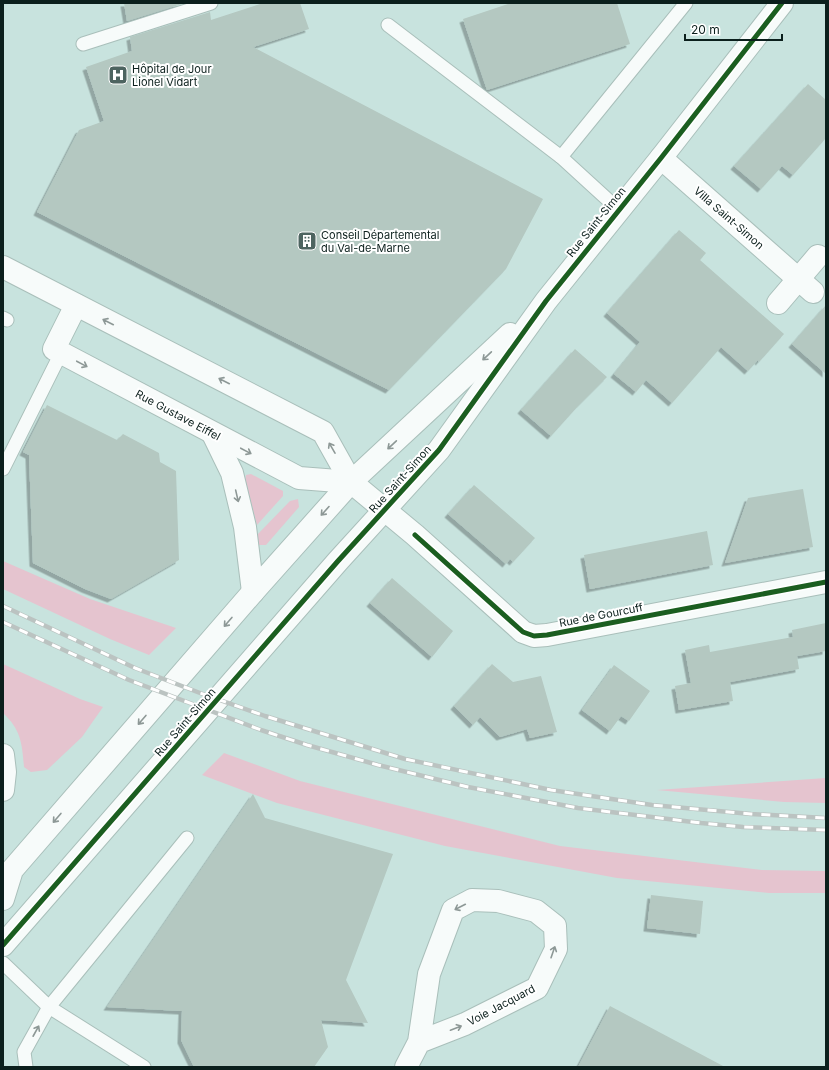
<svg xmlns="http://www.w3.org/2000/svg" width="829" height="1070" viewBox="0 0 829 1070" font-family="Inter,sans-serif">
<defs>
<filter id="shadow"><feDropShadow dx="-3.5" dy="3.5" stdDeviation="0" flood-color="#0004"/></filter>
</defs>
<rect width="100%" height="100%" fill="#c8e3de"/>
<!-- green -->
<g fill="#e5c4cf">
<polygon points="251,474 283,491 283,496 257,525 245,480 246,475"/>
<polygon points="298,499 299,507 266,545 258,545 257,535 290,501"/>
<polygon points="3,561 90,599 176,628 149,655 110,639 3,589"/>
<path d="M3,664L80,699L103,707L82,737L47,770L31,772L24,767C22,743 21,730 3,713Z"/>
<polygon points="224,753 300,781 560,846 762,870 826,871 826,893 769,893 617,878 445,846 277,803 202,775"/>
<polygon points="826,778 826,803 784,802 657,790"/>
</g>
<!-- building -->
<g fill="#b4c8c1" filter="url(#shadow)">
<polygon points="124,3 185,3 127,21"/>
<polygon points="263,3 300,3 309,29 253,47 543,199 506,269 389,390 37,212 79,130 104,121 86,67 132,51 130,37 210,12 211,20"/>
<polygon points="511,3 617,3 630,44 487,90 463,19"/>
<polygon points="808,84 826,100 826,138 793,175 782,166 761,189 734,166"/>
<polygon points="679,230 706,253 700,260 784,334 759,362 758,360 748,371 721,347 672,403 646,380 636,392 614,374 640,342 607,313"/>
<polygon points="826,305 826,374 792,344"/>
<polygon points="575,349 607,377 578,406 551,436 521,410"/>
<polygon points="47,405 117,440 123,434 159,453 160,462 176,471 179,560 111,599 85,589 33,563 29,455 23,452"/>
<polygon points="474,485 535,538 513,562 510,559 506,564 448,514"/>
<polygon points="803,489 813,547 725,563 748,498"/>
<polygon points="707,531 713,565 590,589 584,555"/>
<polygon points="392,578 453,631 432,657 370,603"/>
<polygon points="826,623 826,651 797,656 799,669 730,682 733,701 679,710 675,686 691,683 685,650 709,645 710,652 793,637 792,630"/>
<polygon points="492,664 513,682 541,676 557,732 530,738 527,729 500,737 480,717 473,725 454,706"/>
<polygon points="614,665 650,691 629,721 621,716 610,731 582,710"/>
<polygon points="253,794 265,818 393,854 346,980 368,1023 321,1020 328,1047 314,1067 194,1067 181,1040 182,1011 107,1007"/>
<polygon points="651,895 703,901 700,934 647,928"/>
<polygon points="610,1006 725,1067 578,1067"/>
</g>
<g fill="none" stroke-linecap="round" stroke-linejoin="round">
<defs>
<g id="lane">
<polyline points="388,25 561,157 619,210"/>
<polyline points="83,44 211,3"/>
<polyline points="561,157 686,3"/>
<polyline points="3,318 7,320"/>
<polyline points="3,469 61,353"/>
<polyline points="3,963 49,1007 187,838"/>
<polyline points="26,1067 24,1052 49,1007 144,1067"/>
</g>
<g id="street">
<polyline points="661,158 813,292"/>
<polyline points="3,267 323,432 351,482 415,535 523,632 534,636 547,635 826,582"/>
<polyline points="778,303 818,256"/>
<polyline points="76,305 54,349 299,478 351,482"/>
<polyline points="213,434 232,473 245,527 253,592"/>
<polyline points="3,755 5,772 3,790"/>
<polyline points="3,899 12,870 253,592 351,482 510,334"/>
<polyline points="3,945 338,561 439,450 546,301 661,158 782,3"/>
<polyline points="406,1067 419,1042 429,974 453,910 472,900 498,901 536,911 555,926 556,949 537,988 465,1024 419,1042"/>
</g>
</defs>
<!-- lane casing -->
<use href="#lane" stroke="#a9bfba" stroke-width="15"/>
<!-- street casing -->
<use href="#street" stroke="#a9bfba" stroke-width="24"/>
<!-- lane -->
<use href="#lane" stroke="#f7fbfa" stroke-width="13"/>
<!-- street -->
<use href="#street" stroke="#f7fbfa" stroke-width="22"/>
<defs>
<g id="rail">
<polyline points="3,606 135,668 200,693 265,716 405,759 551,790 652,805 751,814 826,818"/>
<polyline points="3,622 129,680 261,730 307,745 378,765 468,787 578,808 701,823 743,827 826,830"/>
</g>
</defs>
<!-- rail casing -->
<use href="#rail" stroke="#bbc3c1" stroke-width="4.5"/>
<!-- rail -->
<use href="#rail" stroke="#fff" stroke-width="3" stroke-dasharray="9" stroke-linecap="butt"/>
<defs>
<g id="cycleway">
<polyline points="415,535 523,632 534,636 547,635 826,582"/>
<polyline points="3,945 338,561 439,450 546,301 661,158 782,3"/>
</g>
</defs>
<!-- cycleway casing -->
<use href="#cycleway" stroke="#fff" stroke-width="8"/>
<!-- cycleway -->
<use href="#cycleway" stroke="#1b5e20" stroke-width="5"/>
</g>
<!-- one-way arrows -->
<defs><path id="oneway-shaft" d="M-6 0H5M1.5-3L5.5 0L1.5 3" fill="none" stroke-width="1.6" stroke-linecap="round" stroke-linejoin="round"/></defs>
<g stroke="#8d9896">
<use href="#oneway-shaft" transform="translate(108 322) rotate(-153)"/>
<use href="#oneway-shaft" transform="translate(487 356) rotate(137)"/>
<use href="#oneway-shaft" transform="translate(82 364) rotate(28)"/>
<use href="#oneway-shaft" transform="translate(224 381) rotate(-153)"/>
<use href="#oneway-shaft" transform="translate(392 445) rotate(137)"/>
<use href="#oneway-shaft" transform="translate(332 448) rotate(-120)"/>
<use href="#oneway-shaft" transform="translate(246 451) rotate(28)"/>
<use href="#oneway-shaft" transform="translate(237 496) rotate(77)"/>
<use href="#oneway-shaft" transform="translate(325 511) rotate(132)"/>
<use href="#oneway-shaft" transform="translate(228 622) rotate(131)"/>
<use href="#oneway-shaft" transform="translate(142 720) rotate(131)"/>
<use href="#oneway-shaft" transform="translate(57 818) rotate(131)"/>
<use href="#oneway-shaft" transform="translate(460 907) rotate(153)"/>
<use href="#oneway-shaft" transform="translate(553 952) rotate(-71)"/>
<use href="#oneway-shaft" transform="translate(456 1028) rotate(-21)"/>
<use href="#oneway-shaft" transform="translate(36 1031) rotate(-61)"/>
</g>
<!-- icons -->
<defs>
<symbol id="hospital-square" viewBox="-11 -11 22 22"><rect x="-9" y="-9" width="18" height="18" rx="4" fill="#4d6460" stroke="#fff"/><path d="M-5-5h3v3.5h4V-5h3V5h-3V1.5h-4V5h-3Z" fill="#fff"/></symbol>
<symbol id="building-square" viewBox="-11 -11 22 22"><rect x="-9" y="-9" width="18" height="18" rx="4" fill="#4d6460" stroke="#fff"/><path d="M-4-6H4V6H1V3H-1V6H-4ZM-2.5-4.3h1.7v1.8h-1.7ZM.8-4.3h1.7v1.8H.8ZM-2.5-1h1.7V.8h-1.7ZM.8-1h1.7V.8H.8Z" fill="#fff"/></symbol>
</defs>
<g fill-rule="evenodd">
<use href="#hospital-square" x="107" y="64" width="22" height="22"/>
<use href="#building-square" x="296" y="230" width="22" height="22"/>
</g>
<g text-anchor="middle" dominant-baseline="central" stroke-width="4" stroke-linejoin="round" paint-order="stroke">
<!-- poi labels -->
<g font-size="11" fill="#0b1f1c" stroke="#fff" text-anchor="start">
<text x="132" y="69">Hôpital de Jour<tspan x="132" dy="13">Lionel Vidart</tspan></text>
<text x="321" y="235">Conseil Départemental<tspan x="321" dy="13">du Val-de-Marne</tspan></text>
</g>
<!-- street labels -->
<g font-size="11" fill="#0b1f1c" stroke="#fff">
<text transform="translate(729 218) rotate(41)">Villa Saint-Simon</text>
<text transform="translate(596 222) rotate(-51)">Rue Saint-Simon</text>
<text transform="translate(178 415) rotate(28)">Rue Gustave Eiffel</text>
<text transform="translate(400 479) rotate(-48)">Rue Saint-Simon</text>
<text transform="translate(601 615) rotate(-11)">Rue de Gourcuff</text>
<text transform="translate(185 722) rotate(-49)">Rue Saint-Simon</text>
<text transform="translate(501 1005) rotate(-28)">Voie Jacquard</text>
</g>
</g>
<!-- border -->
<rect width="829" height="1070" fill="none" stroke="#0b1f1c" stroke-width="8"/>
<!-- scale -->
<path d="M685 34v6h97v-6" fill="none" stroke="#0b1f1c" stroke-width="2"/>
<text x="691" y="34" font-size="12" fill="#0b1f1c" stroke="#ffffff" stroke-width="3" paint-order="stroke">20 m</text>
</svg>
